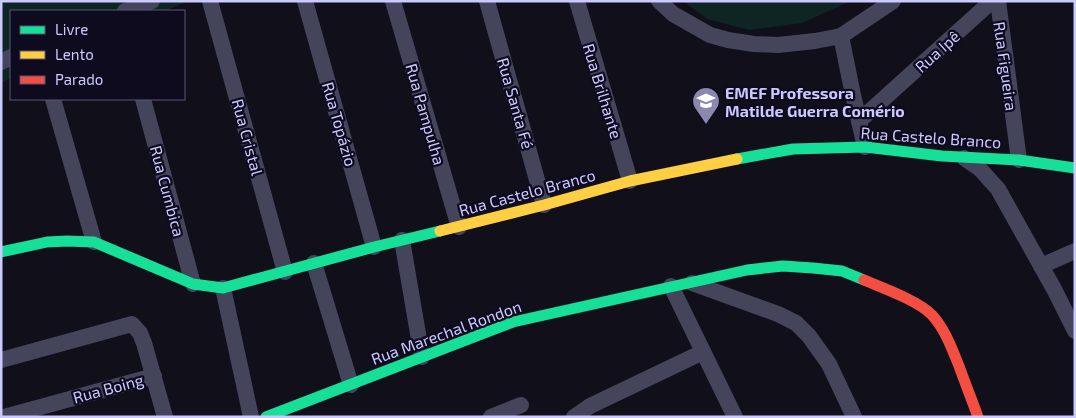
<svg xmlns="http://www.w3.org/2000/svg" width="1076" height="418" viewBox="0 0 1076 418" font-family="'Exo 2',sans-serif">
<rect width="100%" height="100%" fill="#110f1a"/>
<!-- green -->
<g fill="#0e2524">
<polygon points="1,1 189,1 165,11 11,11 11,78 1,83"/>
<polygon points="683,1 851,1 802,23 749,30 707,19"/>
</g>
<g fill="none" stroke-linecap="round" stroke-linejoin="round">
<!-- street -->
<g stroke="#44445b" stroke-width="16">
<polyline points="210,1 285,272"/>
<polyline points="305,1 374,247"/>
<polyline points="393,1 459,227"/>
<polyline points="487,1 544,205"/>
<polyline points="577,1 630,181"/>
<polyline points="659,1 673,14 710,35 728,40 754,44 778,45 815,41 841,36 893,1"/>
<polyline points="998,1 1019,160"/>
<polyline points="125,11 152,1"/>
<polyline points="841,36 853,95 865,147"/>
<polyline points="1,62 11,57"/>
<polyline points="53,99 94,242"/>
<polyline points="143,99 193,284"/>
<polyline points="859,121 992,1"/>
<polyline points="964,158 980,169 998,189 1054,289 1075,331"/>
<polyline points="402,240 422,357"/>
<polyline points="314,263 351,385"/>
<polyline points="1041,266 1075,251"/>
<polyline points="692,283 778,314 796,323 809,336 829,364 854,417"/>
<polyline points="671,286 735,417"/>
<polyline points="223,288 251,417"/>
<polyline points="1,360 132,324 140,333 144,343 165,417"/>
<polyline points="4,417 154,376"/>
<polyline points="491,417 521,405"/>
<polyline points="574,417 590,406 703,352"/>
</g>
<!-- fast -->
<g stroke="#16e098" stroke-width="11">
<polyline points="737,159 793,149 865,147 942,156 1019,160 1075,168"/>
<polyline points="1,252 47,242 67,241 94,242 193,284 223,288 374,247 440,231"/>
<polyline points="266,417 513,322 747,270 783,266 813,268 842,271 864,280"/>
</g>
<!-- slow -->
<polyline stroke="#ffcf43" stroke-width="11" points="440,231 544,205 630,181 737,159"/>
<!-- jam -->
<path stroke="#f24e42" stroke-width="11" d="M864,280C883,288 919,301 932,315C945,329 952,349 959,366C965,383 972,400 978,417"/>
</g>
<!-- icons -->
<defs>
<symbol id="school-pin" viewBox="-11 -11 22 30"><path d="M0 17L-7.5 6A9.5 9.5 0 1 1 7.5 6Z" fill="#8b88af" stroke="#0e0b1e"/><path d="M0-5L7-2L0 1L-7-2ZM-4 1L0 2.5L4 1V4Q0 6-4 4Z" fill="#fff"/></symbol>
</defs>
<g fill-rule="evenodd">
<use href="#school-pin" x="690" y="85" width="32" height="43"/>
</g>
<g text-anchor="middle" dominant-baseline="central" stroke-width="4.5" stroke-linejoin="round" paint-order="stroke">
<!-- street labels -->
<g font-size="16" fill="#ccc9ff" stroke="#0e0b1e">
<text transform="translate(937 51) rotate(-42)">Rua Ipê</text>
<text transform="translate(1006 66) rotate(82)">Rua Figueira</text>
<text transform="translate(603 91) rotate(73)">Rua Brilhante</text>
<text transform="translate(516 103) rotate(74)">Rua Santa Fé</text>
<text transform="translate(426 114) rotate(74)">Rua Pampulha</text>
<text transform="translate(340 124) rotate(74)">Rua Topázio</text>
<text transform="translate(248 137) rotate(75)">Rua Cristal</text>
<text transform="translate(931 137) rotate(4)">Rua Castelo Branco</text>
<text transform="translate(168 191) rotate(75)">Rua Cumbica</text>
<text transform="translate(527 192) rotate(-15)">Rua Castelo Branco</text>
<text transform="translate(446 332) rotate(-20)">Rua Marechal Rondon</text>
<text transform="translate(108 388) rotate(-15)">Rua Boing</text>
</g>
<!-- poi labels -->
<g font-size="16" font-weight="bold" fill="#ccc9ff" stroke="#0e0b1e" text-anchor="start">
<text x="725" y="92">EMEF Professora<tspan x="725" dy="18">Matilde Guerra Comério</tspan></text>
</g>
</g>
<!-- border -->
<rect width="1076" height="418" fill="none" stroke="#ccc9ff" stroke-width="5"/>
<!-- legend -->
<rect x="10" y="10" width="175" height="90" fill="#0e0b1e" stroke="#5a5778"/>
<rect x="20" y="26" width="25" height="8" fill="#16e098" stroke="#5a5778"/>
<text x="55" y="35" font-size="15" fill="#ccc9ff">Livre</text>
<rect x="20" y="51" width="25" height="8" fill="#ffcf43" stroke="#5a5778"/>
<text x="55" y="60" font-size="15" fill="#ccc9ff">Lento</text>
<rect x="20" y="76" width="25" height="8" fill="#f24e42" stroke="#5a5778"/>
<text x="55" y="85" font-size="15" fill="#ccc9ff">Parado</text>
</svg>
